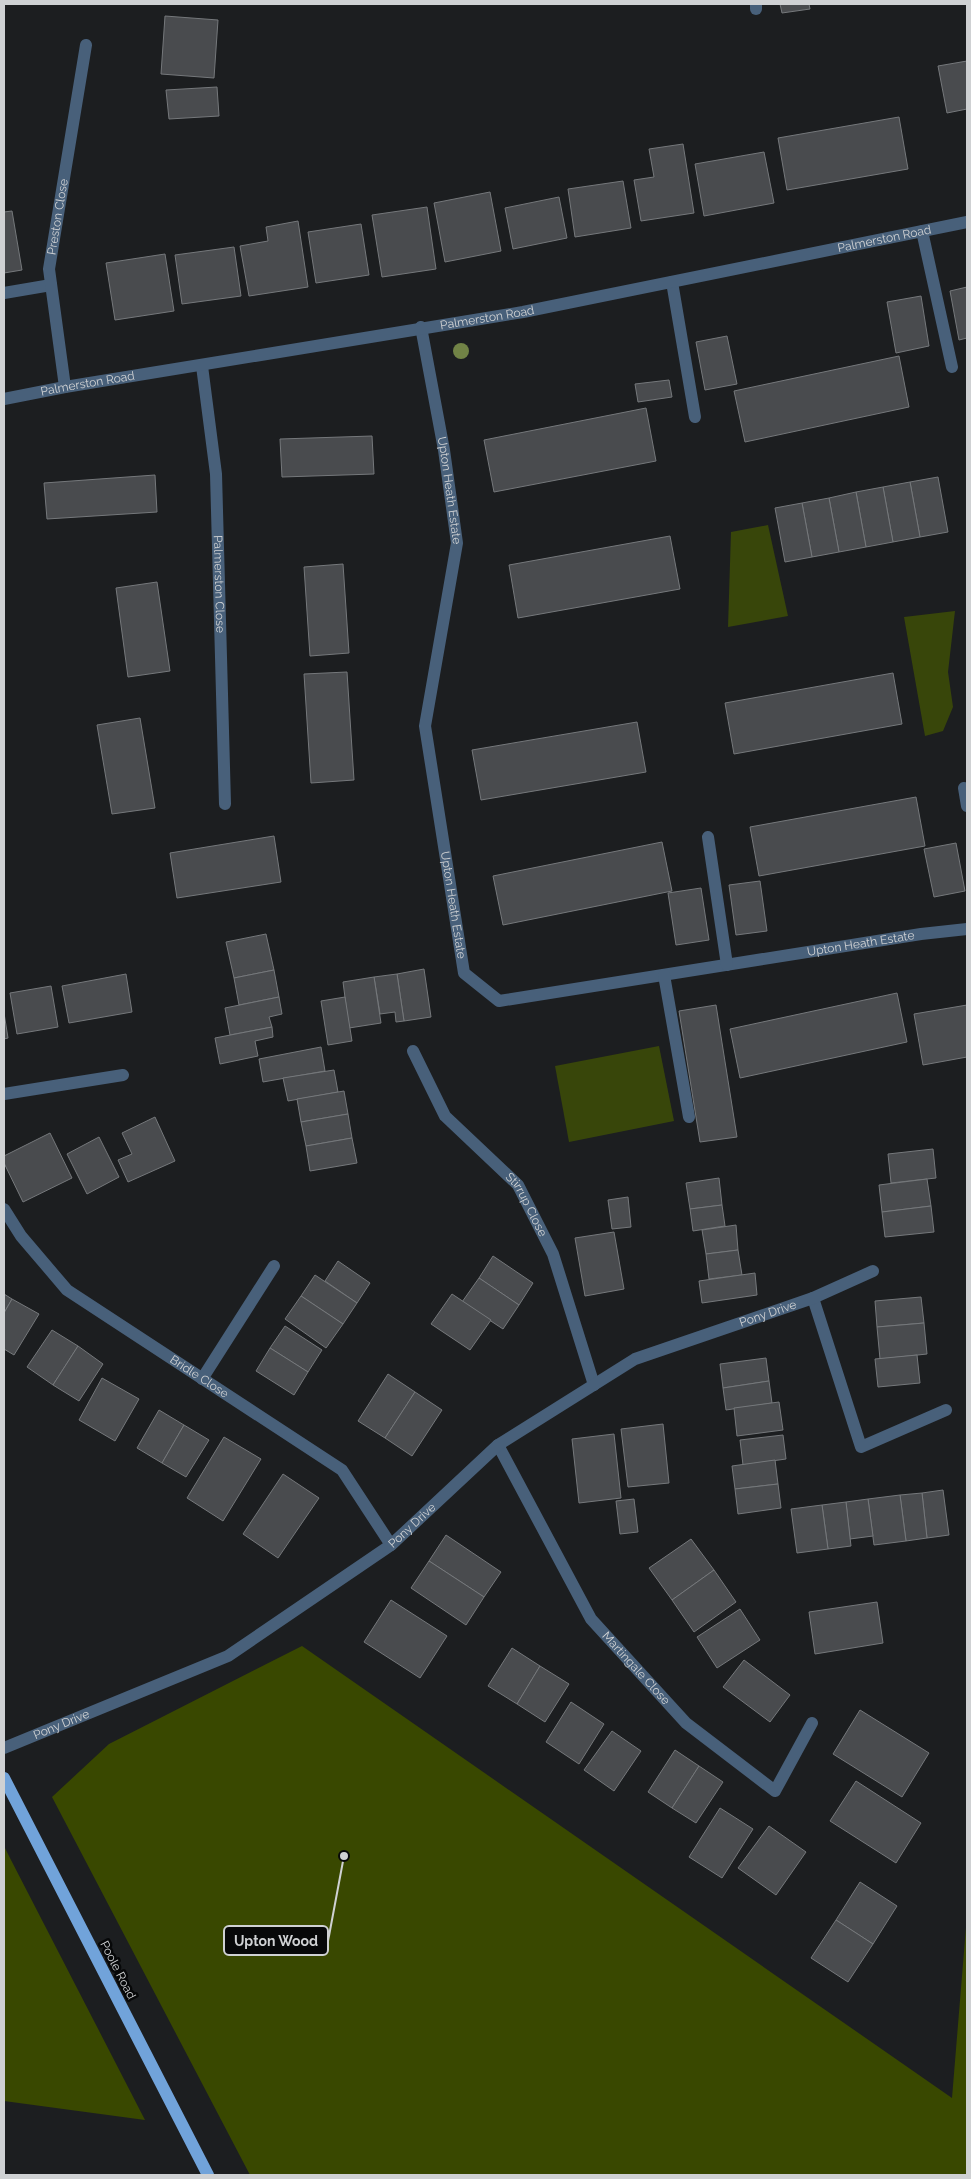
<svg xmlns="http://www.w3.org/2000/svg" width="971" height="2179" viewBox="0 0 971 2179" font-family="Raleway,sans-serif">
<rect width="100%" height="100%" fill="#1c1e20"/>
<!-- green -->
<g fill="#38460a">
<polygon points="768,525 788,616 728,627 731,532"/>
<polygon points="955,611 948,672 953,707 943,731 925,736 904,617"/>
<polygon points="659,1046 674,1121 569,1142 555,1066"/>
</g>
<!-- forest -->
<g fill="#394800">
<polygon points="302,1646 952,2098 967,1915 967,2175 250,2175 52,1797 109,1744"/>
<polygon points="4,1846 11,1860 145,2120 4,2101"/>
</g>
<!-- building -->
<g fill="#494b4e" stroke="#75787b">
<polygon points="780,4 809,4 810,9 782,13"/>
<polygon points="165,16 218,20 214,78 161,74"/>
<polygon points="967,61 967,109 947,113 938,66"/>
<polygon points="217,87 219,116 169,119 166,90"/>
<polygon points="899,117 908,169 787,190 778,138"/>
<polygon points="683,144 694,213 641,221 634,180 654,177 649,149"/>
<polygon points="764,152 774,203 704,216 695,164"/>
<polygon points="623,181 631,228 575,237 568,189"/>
<polygon points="490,192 501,251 445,262 434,203"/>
<polygon points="559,197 567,238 513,249 505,208"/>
<polygon points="427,207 436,269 382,277 372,215"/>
<polygon points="12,211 22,270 4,273 4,212"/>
<polygon points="298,221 308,287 249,296 240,246 268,241 266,227"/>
<polygon points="361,224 369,275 316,283 308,232"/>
<polygon points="234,247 241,296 182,304 175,255"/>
<polygon points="165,254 174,311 115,320 106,263"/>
<polygon points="967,287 967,338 959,340 950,291"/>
<polygon points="921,296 929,346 896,353 887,302"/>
<polygon points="727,336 737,384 705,390 696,342"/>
<polygon points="899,356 909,407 745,442 734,391"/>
<polygon points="669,380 672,397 638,402 635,384"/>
<polygon points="646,408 656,461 494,492 484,440"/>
<polygon points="372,436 374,474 282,477 280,439"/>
<polygon points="155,475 157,512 47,519 44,483"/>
<polygon points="938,477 948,532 920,537 910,482"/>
<polygon points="910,482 920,537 893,542 883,487"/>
<polygon points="883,487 893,542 866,547 856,492"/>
<polygon points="856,492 866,547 839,552 829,498"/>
<polygon points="829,498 839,552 812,557 802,503"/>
<polygon points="802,503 812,557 785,562 775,508"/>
<polygon points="670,536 680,589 518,618 509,565"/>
<polygon points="343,564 349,653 310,656 304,567"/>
<polygon points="157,582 170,671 128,677 116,588"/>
<polygon points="347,672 354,780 311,783 304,674"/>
<polygon points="893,673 902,724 734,754 725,703"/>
<polygon points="140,718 155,808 112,814 97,725"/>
<polygon points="637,722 646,772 481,800 472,750"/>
<polygon points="916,797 925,846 759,876 750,827"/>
<polygon points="274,836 281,882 177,898 170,853"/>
<polygon points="662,842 672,891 503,925 493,876"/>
<polygon points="956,843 965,891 934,897 924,849"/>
<polygon points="760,881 767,931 736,935 729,885"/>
<polygon points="701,888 709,940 676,945 668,893"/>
<polygon points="266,934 274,970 234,978 226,942"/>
<polygon points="424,969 431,1017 404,1021 397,974"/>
<polygon points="274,970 279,997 239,1005 234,978"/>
<polygon points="126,974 132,1012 69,1023 62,986"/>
<polygon points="397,974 404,1021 396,1022 395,1012 380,1014 374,977"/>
<polygon points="374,977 381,1023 349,1028 343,982"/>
<polygon points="51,986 58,1027 17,1034 10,993"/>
<polygon points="897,993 907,1042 740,1078 730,1029"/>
<polygon points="279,997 282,1014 269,1017 272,1027 230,1035 225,1008"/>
<polygon points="345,997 352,1041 328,1045 321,1001"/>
<polygon points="716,1005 737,1137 700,1142 679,1011"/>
<polygon points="967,1005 967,1057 923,1065 914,1014"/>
<polygon points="4,1013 8,1038 4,1039"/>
<polygon points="272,1027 273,1037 255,1041 258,1056 220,1064 215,1038"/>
<polygon points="321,1047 325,1071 263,1082 259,1059"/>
<polygon points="334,1070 338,1092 288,1101 283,1078"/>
<polygon points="344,1091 348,1114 301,1122 297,1099"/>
<polygon points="348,1114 352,1138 306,1146 301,1122"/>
<polygon points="155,1117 175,1161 128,1182 118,1160 132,1154 122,1133"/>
<polygon points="50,1133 72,1178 23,1202 4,1163 4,1156"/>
<polygon points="99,1137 119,1177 87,1194 67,1154"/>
<polygon points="352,1138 357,1163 310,1171 306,1146"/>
<polygon points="933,1149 936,1178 891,1183 888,1154"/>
<polygon points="719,1178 722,1205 690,1209 686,1183"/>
<polygon points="927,1179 931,1206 882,1212 879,1185"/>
<polygon points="628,1197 631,1227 612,1229 608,1200"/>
<polygon points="722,1205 725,1226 693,1231 690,1209"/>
<polygon points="931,1206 934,1232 885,1237 882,1212"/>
<polygon points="736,1225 738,1250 706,1254 702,1230"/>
<polygon points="614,1232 624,1289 585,1296 575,1238"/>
<polygon points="738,1250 742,1275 709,1279 706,1254"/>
<polygon points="493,1256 533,1283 519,1305 479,1278"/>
<polygon points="338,1261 370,1283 357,1303 325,1281"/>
<polygon points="755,1273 757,1295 702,1303 699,1281"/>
<polygon points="315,1275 357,1303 343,1324 301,1296"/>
<polygon points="479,1278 519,1305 503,1329 462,1302"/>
<polygon points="4,1294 12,1299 4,1313"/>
<polygon points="452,1294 491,1320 470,1350 431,1324"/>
<polygon points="301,1296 343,1324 326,1348 285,1319"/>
<polygon points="921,1297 924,1323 877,1327 875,1301"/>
<polygon points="12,1299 39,1314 14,1355 4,1349 4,1313"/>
<polygon points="924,1323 927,1354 880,1359 877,1327"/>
<polygon points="285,1326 322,1350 308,1372 270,1348"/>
<polygon points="52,1330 78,1346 53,1385 27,1367"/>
<polygon points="78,1346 103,1364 79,1401 53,1385"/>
<polygon points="270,1348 308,1372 294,1395 256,1371"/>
<polygon points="917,1355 920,1383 878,1387 875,1359"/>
<polygon points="766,1358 769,1381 723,1388 720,1364"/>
<polygon points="388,1374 415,1392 385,1438 358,1421"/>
<polygon points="102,1378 139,1399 115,1441 79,1420"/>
<polygon points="769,1381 772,1403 726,1410 723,1388"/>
<polygon points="415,1392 442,1410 412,1456 385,1438"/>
<polygon points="779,1402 783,1430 737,1436 734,1408"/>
<polygon points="159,1410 184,1425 162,1463 137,1448"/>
<polygon points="663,1424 669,1483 628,1487 621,1429"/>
<polygon points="184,1425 209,1440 186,1477 162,1463"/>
<polygon points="614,1434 621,1498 579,1503 572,1439"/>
<polygon points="783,1435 786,1459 743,1465 740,1440"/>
<polygon points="224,1437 261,1459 223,1521 187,1498"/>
<polygon points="775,1460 778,1484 735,1489 732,1466"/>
<polygon points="283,1474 319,1498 278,1558 243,1534"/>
<polygon points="778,1484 781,1508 738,1514 735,1489"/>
<polygon points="943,1490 949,1535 927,1538 922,1493"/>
<polygon points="922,1493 927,1538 906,1541 900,1495"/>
<polygon points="900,1495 906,1541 874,1545 868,1499"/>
<polygon points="634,1499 638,1532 620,1534 616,1501"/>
<polygon points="868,1499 873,1536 850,1539 846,1502"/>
<polygon points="846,1502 851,1546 828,1549 822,1505"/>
<polygon points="822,1505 828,1549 797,1553 791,1509"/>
<polygon points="446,1535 501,1572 484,1597 429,1561"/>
<polygon points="691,1539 714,1570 672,1600 649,1568"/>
<polygon points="429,1561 484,1597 466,1625 411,1588"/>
<polygon points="714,1570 736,1602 694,1632 672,1600"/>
<polygon points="391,1600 447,1636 420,1678 364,1642"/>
<polygon points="877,1602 883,1643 815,1654 809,1612"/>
<polygon points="740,1609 760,1640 717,1668 697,1637"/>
<polygon points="512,1648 540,1666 517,1704 488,1686"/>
<polygon points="744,1660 790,1695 770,1722 723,1687"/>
<polygon points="540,1666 569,1684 545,1722 517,1704"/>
<polygon points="571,1702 604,1724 579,1764 546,1742"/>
<polygon points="860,1710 929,1753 902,1797 833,1754"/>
<polygon points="612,1731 641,1751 614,1791 584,1770"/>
<polygon points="675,1750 699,1766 672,1808 648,1792"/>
<polygon points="699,1766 723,1782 696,1823 672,1808"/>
<polygon points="856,1781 921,1823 896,1863 830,1821"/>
<polygon points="720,1808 753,1829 722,1878 689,1857"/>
<polygon points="769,1826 806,1852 776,1895 738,1868"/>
<polygon points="860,1882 897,1906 873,1944 836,1920"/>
<polygon points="836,1920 873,1944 848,1982 811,1958"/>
</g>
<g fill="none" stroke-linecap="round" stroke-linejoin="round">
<!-- minor -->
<g stroke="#48607a" stroke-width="12">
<polyline points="756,9 756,4"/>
<polyline points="922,231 952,367"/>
<polyline points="672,282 695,417"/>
<polyline points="4,293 51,285"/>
<path id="s1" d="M421,327L444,450L457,543L425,726L464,973L499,1001L921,934L967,929"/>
<path id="s2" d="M202,366L216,474L225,804"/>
<path id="s3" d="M65,387L49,269L86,45"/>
<path id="s4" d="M4,399L65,387L523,312L967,222"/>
<polyline points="964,788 967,806"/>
<polyline points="708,837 727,965"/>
<polyline points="664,975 689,1117"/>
<path id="s5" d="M413,1051L445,1116L518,1185L553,1254L594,1385"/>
<polyline points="4,1094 123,1075"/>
<path id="s6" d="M4,1209L21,1236L67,1290L342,1470L391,1545"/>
<polyline points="813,1298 861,1447 946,1410"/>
<polyline points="202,1379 274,1266"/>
<path id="s7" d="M498,1445L591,1619L686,1723L775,1791L812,1723"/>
<path id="s8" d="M4,1748L228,1656L391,1545L498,1445L635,1359L813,1298L873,1271"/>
</g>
<!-- major -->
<polyline stroke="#71a3da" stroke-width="12" points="4,1778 208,2175"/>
</g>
<!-- trees -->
<circle fill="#718346" cx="461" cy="351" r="8"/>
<g text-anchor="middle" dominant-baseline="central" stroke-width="5" stroke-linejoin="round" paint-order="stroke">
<!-- street labels -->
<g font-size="12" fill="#cfd1d3" stroke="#070809">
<text stroke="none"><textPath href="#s3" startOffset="172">Preston Close</textPath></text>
<text stroke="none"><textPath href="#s4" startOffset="895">Palmerston Road</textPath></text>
<text stroke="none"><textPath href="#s4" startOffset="490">Palmerston Road</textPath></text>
<text stroke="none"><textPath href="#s4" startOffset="85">Palmerston Road</textPath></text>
<text stroke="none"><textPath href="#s1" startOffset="166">Upton Heath Estate</textPath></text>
<text stroke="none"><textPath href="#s2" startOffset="219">Palmerston Close</textPath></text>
<text stroke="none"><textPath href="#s1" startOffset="586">Upton Heath Estate</textPath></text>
<text stroke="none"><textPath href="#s1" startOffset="1066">Upton Heath Estate</textPath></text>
<text stroke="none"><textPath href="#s5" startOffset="194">Stirrup Close</textPath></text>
<text stroke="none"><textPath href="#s8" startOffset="888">Pony Drive</textPath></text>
<text stroke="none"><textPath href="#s6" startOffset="261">Bridle Close</textPath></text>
<text stroke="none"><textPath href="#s8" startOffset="468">Pony Drive</textPath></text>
<text stroke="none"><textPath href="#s7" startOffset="264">Martingale Close</textPath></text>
<text stroke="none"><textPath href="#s8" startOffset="62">Pony Drive</textPath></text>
<text transform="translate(118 1970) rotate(63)">Poole Road</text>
</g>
</g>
<!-- callouts -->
<path fill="none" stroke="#cfd1d3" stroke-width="2" d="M344 1856L328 1941"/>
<circle fill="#cfd1d3" stroke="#070809" stroke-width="2" cx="344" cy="1856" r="5"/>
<rect fill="#070809" stroke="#cfd1d3" stroke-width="2" x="224" y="1926" width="104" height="29" rx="5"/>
<g font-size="14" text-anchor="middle" font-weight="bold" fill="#cfd1d3">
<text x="276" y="1946">Upton Wood</text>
</g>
<!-- border -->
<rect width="971" height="2179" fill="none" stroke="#cfd1d3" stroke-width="10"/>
</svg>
